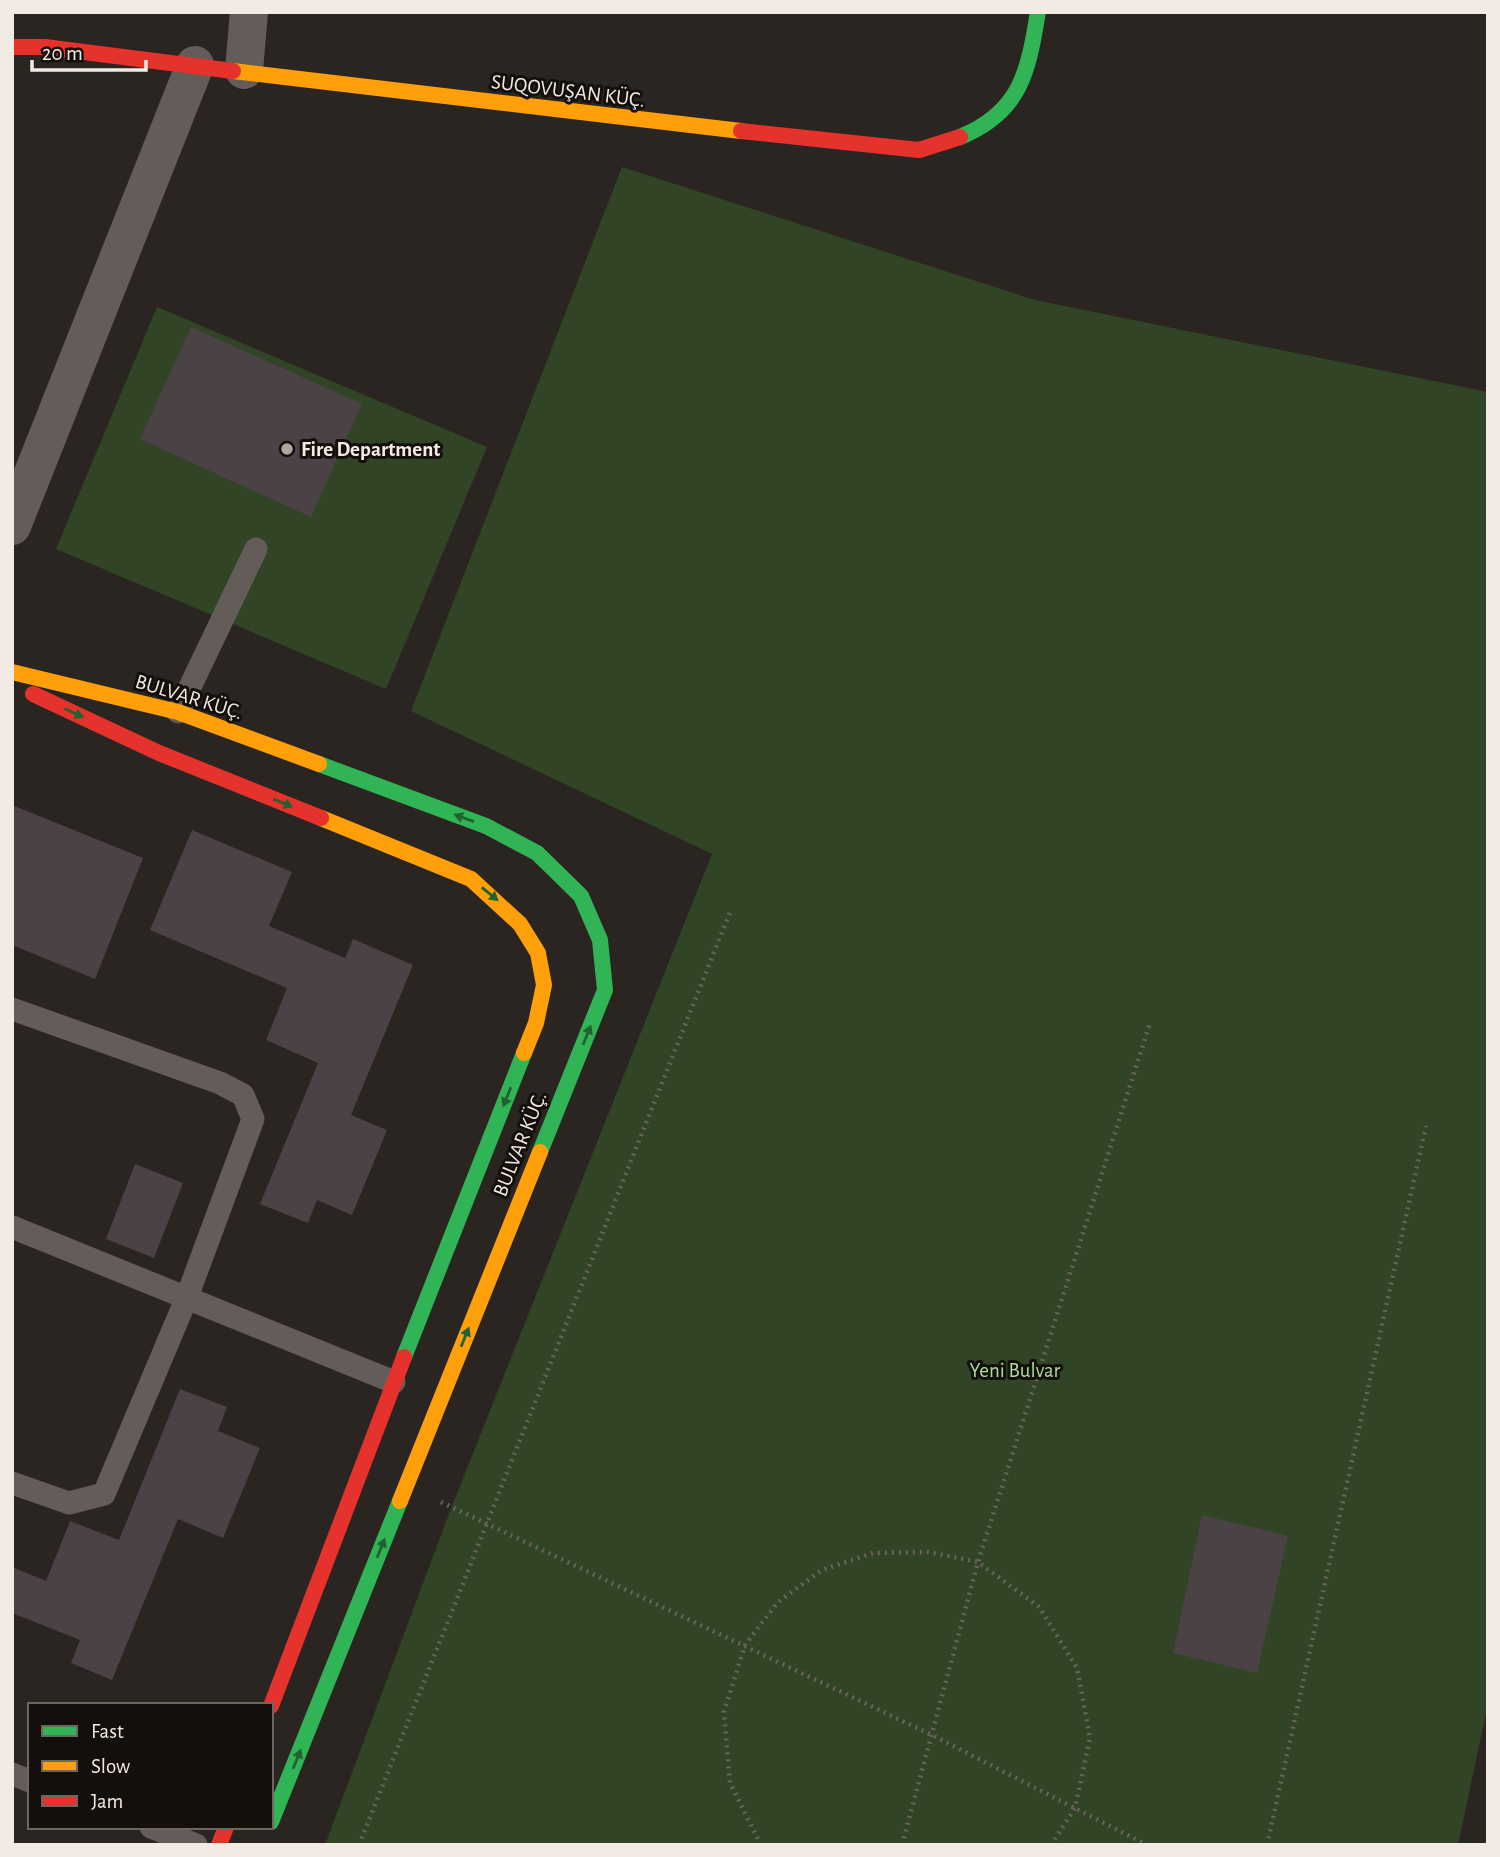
<svg xmlns="http://www.w3.org/2000/svg" width="1500" height="1857" viewBox="0 0 1500 1857" font-family="'Alegreya Sans',sans-serif">
<rect width="100%" height="100%" fill="#2a2520"/>
<!-- green -->
<g fill="#314526">
<polygon points="622,167 1035,300 1488,392 1488,1704 1458,1845 325,1845 452,1506 712,854 411,711"/>
<polygon points="157,307 487,447 386,689 56,549"/>
</g>
<!-- building -->
<g fill="#4a4245">
<polygon points="191,327 362,404 311,517 140,439"/>
<polygon points="12,805 143,858 95,979 12,945"/>
<polygon points="192,830 292,872 269,926 345,958 353,939 413,965 351,1115 387,1130 352,1215 317,1200 308,1223 260,1204 318,1063 266,1040 287,988 150,930"/>
<polygon points="135,1164 183,1183 154,1258 106,1239"/>
<polygon points="180,1389 227,1407 218,1431 260,1448 223,1538 178,1519 112,1680 71,1663 80,1640 12,1613 12,1567 46,1581 70,1521 119,1540"/>
<polygon points="1202,1515 1288,1536 1257,1673 1173,1653"/>
</g>
<g fill="none" stroke-linecap="round" stroke-linejoin="round">
<!-- path -->
<g stroke="#69635f" stroke-width="4.5" stroke-dasharray="2 5" stroke-linecap="butt">
<polyline points="441,1502 932,1735 1147,1845"/>
<polyline points="359,1845 730,912"/>
<polyline points="761,1845 730,1783 724,1712 745,1645 778,1602 822,1570 873,1553 928,1552 978,1562 1039,1607 1077,1668 1090,1738 1075,1808 1051,1845"/>
<polyline points="902,1845 978,1562 1150,1023"/>
<polyline points="1267,1845 1426,1126"/>
</g>
<!-- lane -->
<g stroke="#645c58" stroke-width="23">
<polyline points="178,712 256,549"/>
<polyline points="12,1009 220,1083 243,1095 253,1119 187,1297 104,1494 69,1503 12,1483"/>
<polyline points="12,1227 394,1382"/>
<polyline points="12,1774 30,1781"/>
<polyline points="151,1827 196,1845"/>
</g>
<!-- street -->
<g stroke="#645c58" stroke-width="38">
<polyline points="244,70 249,12"/>
<polyline points="12,526 195,65"/>
</g>
<!-- fast -->
<g stroke="#30b455" stroke-width="16">
<path d="M960,137C1021,112 1028,72 1038,12"/>
<polyline points="319,764 486,826 537,853 581,896 600,940 605,990 540,1152"/>
<polyline points="404,1357 524,1053"/>
<polyline points="271,1822 400,1501"/>
</g>
<!-- slow -->
<g stroke="#ff9f0a" stroke-width="16">
<polyline points="233,71 741,131"/>
<polyline points="12,672 178,712 319,764"/>
<polyline points="321,818 471,879 520,924 538,953 544,985 536,1023 524,1053"/>
<polyline points="400,1501 540,1152"/>
</g>
<!-- jam -->
<g stroke="#e5322d" stroke-width="16">
<polyline points="12,47 45,47 233,71"/>
<polyline points="741,131 919,150 960,137"/>
<polyline points="33,694 159,753 321,818"/>
<polyline points="271,1706 404,1357"/>
<polyline points="219,1845 226,1827"/>
</g>
</g>
<!-- one-way arrows -->
<defs><path id="oneway-solid" d="M-6-.8H1V-3.2L6.5 0L1 3.2V.8H-6Z" transform="scale(1.75)"/></defs>
<g fill="#226230">
<use href="#oneway-solid" transform="translate(74 713) rotate(25)"/>
<use href="#oneway-solid" transform="translate(283 803) rotate(22)"/>
<use href="#oneway-solid" transform="translate(464 818) rotate(-160)"/>
<use href="#oneway-solid" transform="translate(490 894) rotate(39)"/>
<use href="#oneway-solid" transform="translate(587 1035) rotate(-68)"/>
<use href="#oneway-solid" transform="translate(507 1097) rotate(112)"/>
<use href="#oneway-solid" transform="translate(465 1337) rotate(-68)"/>
<use href="#oneway-solid" transform="translate(381 1548) rotate(-68)"/>
<use href="#oneway-solid" transform="translate(297 1759) rotate(-68)"/>
</g>
<!-- markers -->
<circle fill="#aca69f" stroke="#140f0b" stroke-width="2.5" cx="287" cy="449" r="7"/>
<g text-anchor="middle" dominant-baseline="central" stroke-width="6" stroke-linejoin="round" paint-order="stroke">
<!-- street labels -->
<g font-size="21" fill="#f2ebe4" stroke="#140f0b">
<text transform="translate(568 91) rotate(7)">SUQOVUŞAN KÜÇ.</text>
<text transform="translate(189 697) rotate(17)">BULVAR KÜÇ.</text>
<text transform="translate(520 1144) rotate(-68)">BULVAR KÜÇ.</text>
</g>
<!-- poi labels -->
<g font-size="21" font-weight="bold" fill="#f2ebe4" stroke="#140f0b" text-anchor="start">
<text x="301" y="449">Fire Department</text>
</g>
<!-- park labels -->
<g font-size="21" fill="#addb9a" stroke="#140f0b">
<text x="1015" y="1370">Yeni Bulvar</text>
</g>
</g>
<!-- border -->
<rect width="1500" height="1857" fill="none" stroke="#f2ebe4" stroke-width="28"/>
<!-- legend -->
<rect x="28" y="1703" width="245" height="126" fill="#140f0b" stroke="#6d6762" stroke-width="2"/>
<rect x="42" y="1726" width="35" height="10" fill="#30b455" stroke="#6d6762" stroke-width="2"/>
<text x="91" y="1738" font-size="21" fill="#f2ebe4">Fast</text>
<rect x="42" y="1761" width="35" height="10" fill="#ff9f0a" stroke="#6d6762" stroke-width="2"/>
<text x="91" y="1773" font-size="21" fill="#f2ebe4">Slow</text>
<rect x="42" y="1796" width="35" height="10" fill="#e5322d" stroke="#6d6762" stroke-width="2"/>
<text x="91" y="1808" font-size="21" fill="#f2ebe4">Jam</text>
<!-- scale -->
<path d="M32 60v10h114v-10" fill="none" stroke="#f2ebe4" stroke-width="3.5"/>
<text x="42" y="60" font-size="21" fill="#f2ebe4" stroke="#140f0b" stroke-width="5" paint-order="stroke">20 m</text>
</svg>
